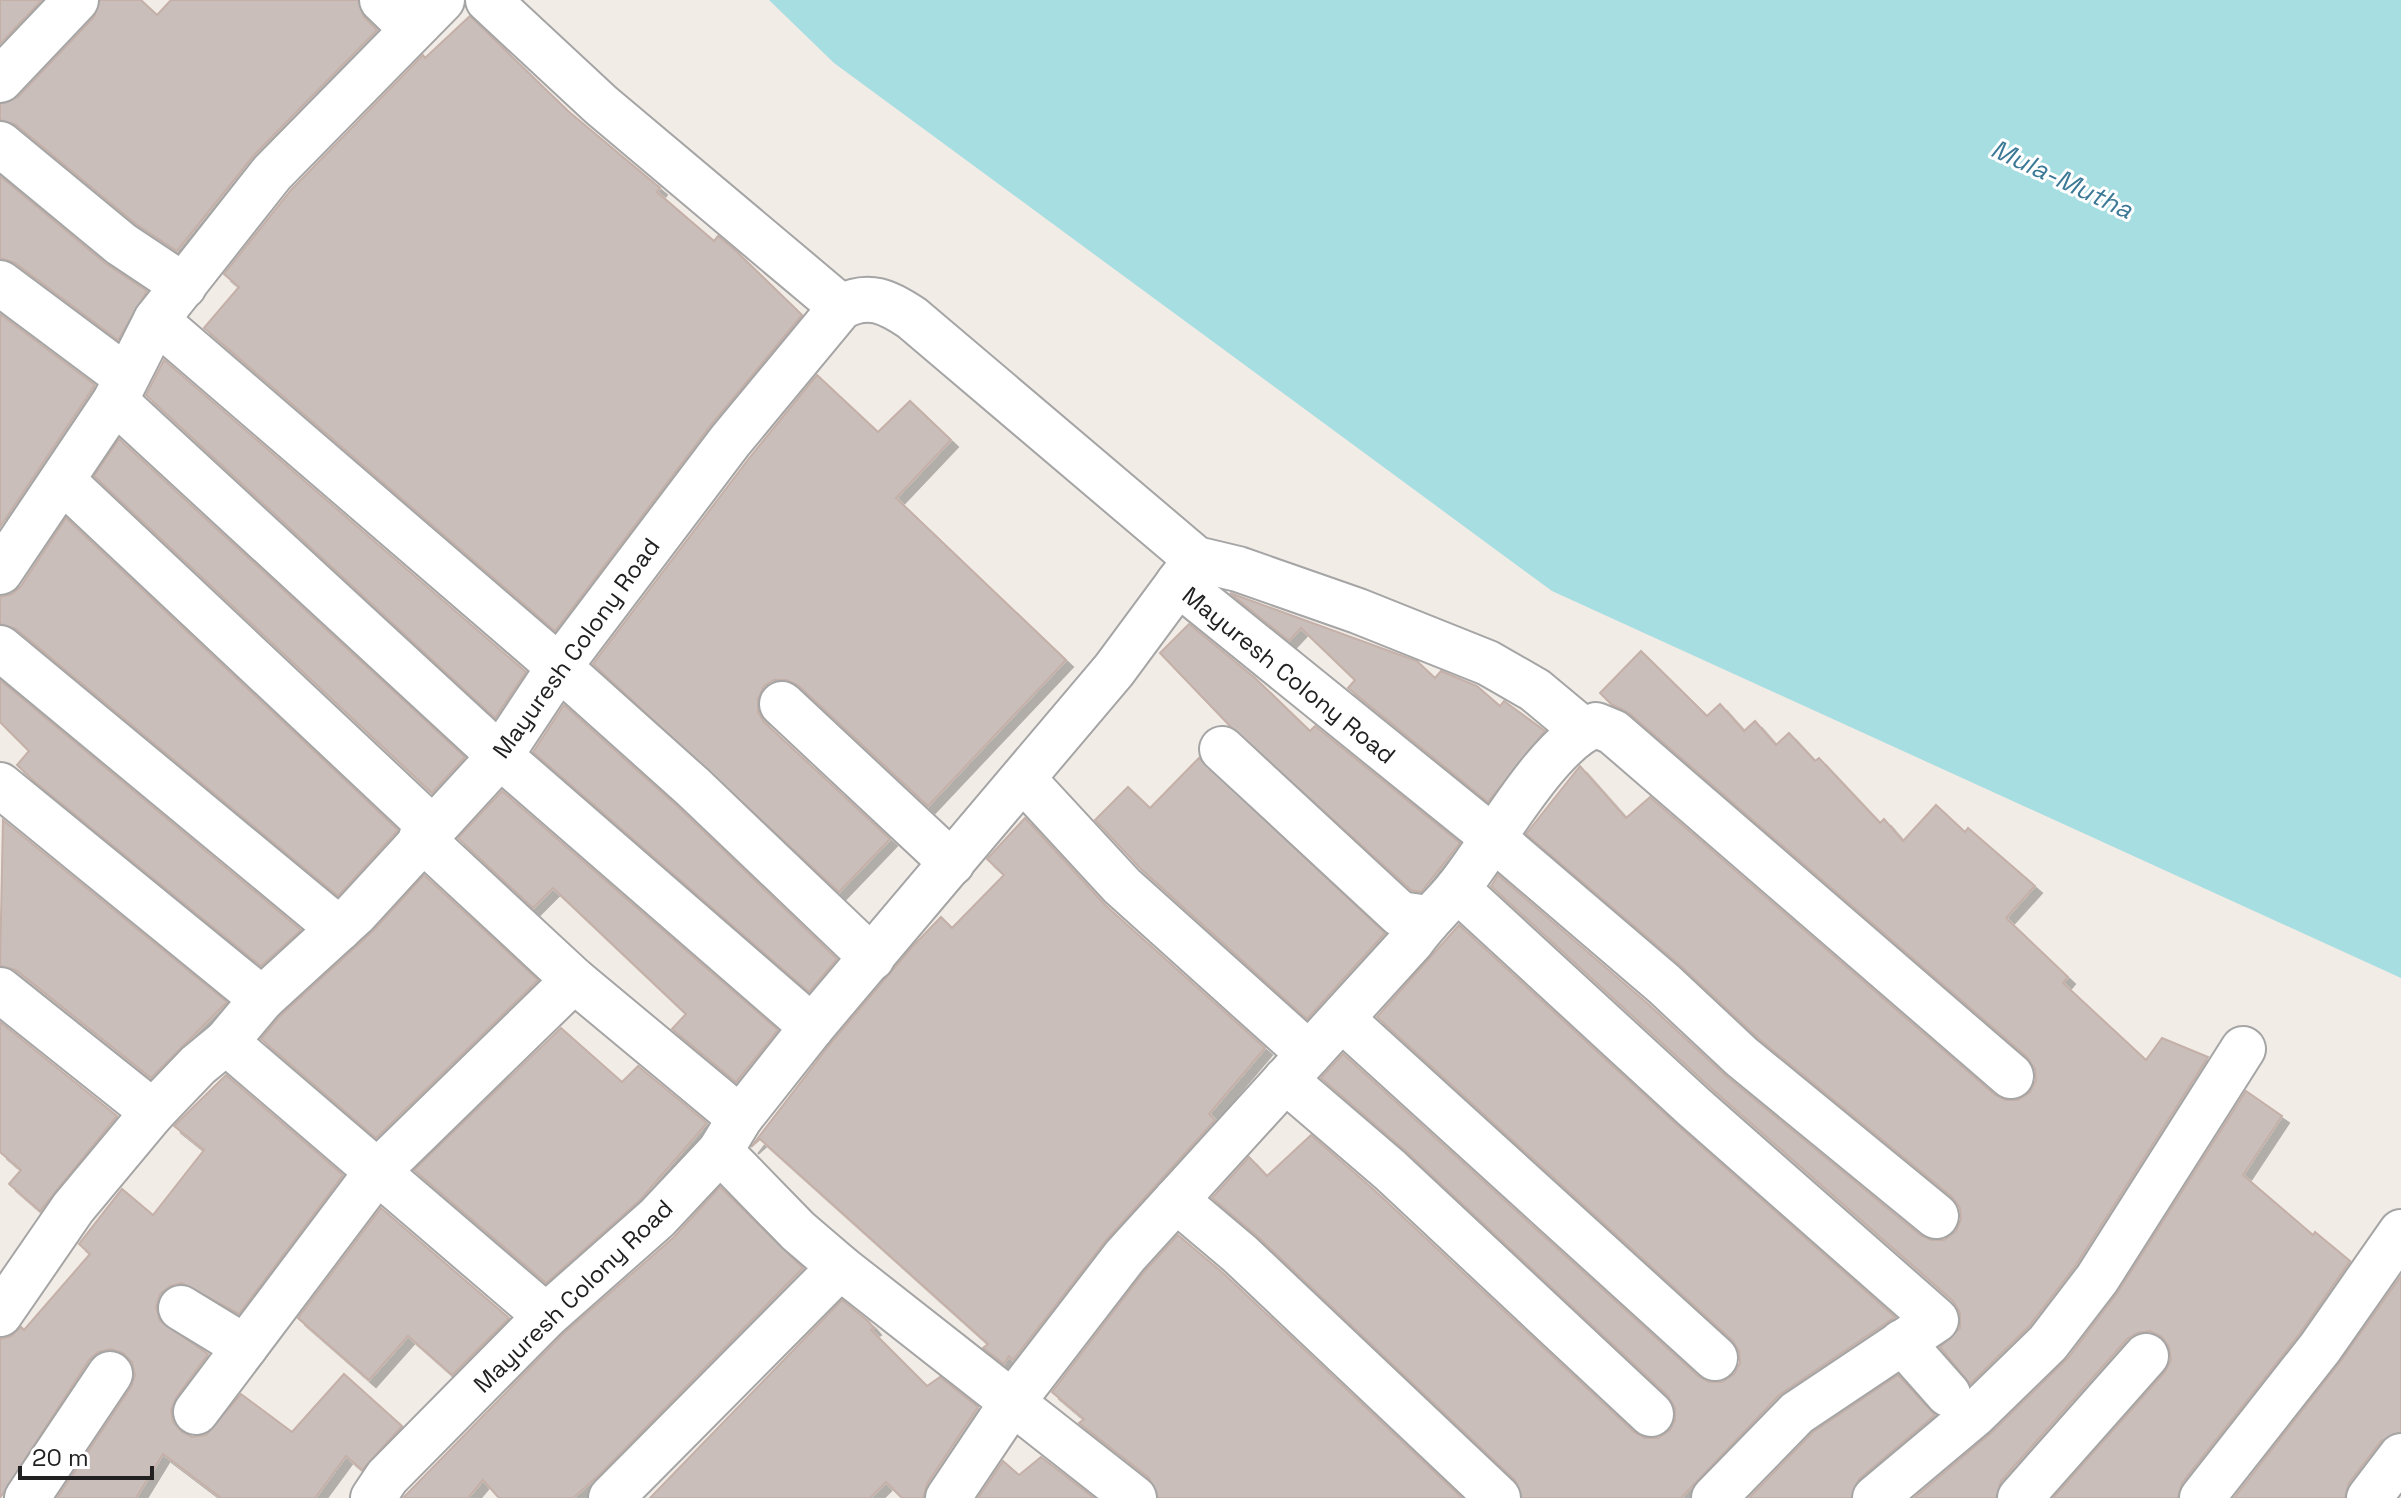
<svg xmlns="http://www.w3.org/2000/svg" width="2401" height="1498" viewBox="0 0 2401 1498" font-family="'Space Grotesk',sans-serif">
<defs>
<filter id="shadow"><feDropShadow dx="7" dy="7" stdDeviation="0" flood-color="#0004"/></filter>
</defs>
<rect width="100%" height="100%" fill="#f2ece7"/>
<!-- water -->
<polygon fill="#a6dee1" points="769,0 2401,0 2401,978 1552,591 834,63"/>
<!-- building -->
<g fill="#cabeba" stroke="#c4b0a8" stroke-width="2" filter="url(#shadow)">
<polygon points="0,0 42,0 0,44"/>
<polygon points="100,0 141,0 157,15 171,0 358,0 364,17 377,30 254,155 177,251 136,224 16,125 0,120 0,104 18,97 94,17"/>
<polygon points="470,16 568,111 660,188 657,192 714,241 718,236 737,252 802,315 710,426 555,631 204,328 239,287 224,274 291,190 423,55 425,58"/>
<polygon points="0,176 105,263 147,291 118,340 15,263 0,258"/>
<polygon points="0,314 95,385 0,527"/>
<polygon points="164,360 526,672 495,718 146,395"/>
<polygon points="817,375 878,432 910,401 951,440 896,498 1066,660 928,806 799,686 787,680 774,680 764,686 758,699 758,712 764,722 890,839 839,892 593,664 750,457"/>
<polygon points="119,439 465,757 432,793 94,476"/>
<polygon points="66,518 398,830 338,896 16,629 0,624 0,597 12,594 21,586"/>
<polygon points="1230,593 1417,661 1435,678 1441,671 1477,686 1500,706 1504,701 1545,731 1488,802 1348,688 1355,680 1301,628 1289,641"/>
<polygon points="1189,624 1255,678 1310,731 1315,726 1460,843 1421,892 1411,890 1230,726 1160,653"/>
<polygon points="1641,651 1707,716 1720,704 1744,731 1755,721 1776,745 1789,733 1815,761 1819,758 1880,823 1884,819 1903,841 1936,805 1965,832 1968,828 2035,886 2006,918 2068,977 2063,983 2146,1060 2162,1038 2208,1057 2076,1265 2029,1326 1970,1384 1940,1347 1960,1328 1960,1313 1953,1301 1711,1088 1491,886 1498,875 1647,1003 1726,1076 1920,1235 1931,1240 1944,1240 1956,1231 1961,1219 1960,1208 1952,1197 1758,1038 1680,965 1526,834 1580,766 1626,818 1650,797 1995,1095 2006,1100 2018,1100 2030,1092 2036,1080 2035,1069 2027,1057 1629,713 1611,704 1600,693"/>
<polygon points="0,680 301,930 261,966 35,782 17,765 29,751 0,722"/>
<polygon points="564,705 676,805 837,959 809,992 533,752"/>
<polygon points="1199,758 1385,933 1307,1019 1140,868 1095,820 1128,787 1150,808"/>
<polygon points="502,791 778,1030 736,1082 672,1029 686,1014 553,888 533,908 458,838"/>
<polygon points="1025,818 1105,905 1265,1048 1209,1114 1215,1120 1107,1239 1013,1360 1009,1356 1004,1364 983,1348 988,1344 760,1139 751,1147 831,1043 912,947 941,917 952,928 1004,875 987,859"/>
<polygon points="3,820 227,1002 151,1078 16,970 0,966"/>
<polygon points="424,875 538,980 376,1138 261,1039 280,1016 373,931"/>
<polygon points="1459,925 1677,1125 1895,1317 1779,1395 1681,1498 1522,1498 1515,1480 1257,1236 1212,1198 1249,1157 1267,1176 1311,1135 1373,1189 1634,1432 1645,1438 1658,1438 1670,1430 1675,1420 1675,1408 1668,1396 1407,1152 1321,1078 1343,1054 1698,1376 1709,1382 1722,1382 1734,1374 1740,1363 1739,1351 1732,1340 1377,1017"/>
<polygon points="0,1022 117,1116 40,1211 9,1184 21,1170 0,1152"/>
<polygon points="561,1028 622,1082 638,1066 707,1123 640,1200 546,1283 414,1170"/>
<polygon points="226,1075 343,1175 239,1314 182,1283 170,1286 160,1294 156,1307 160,1321 208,1354 176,1398 171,1410 173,1422 182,1432 192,1437 206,1435 241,1394 292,1432 344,1374 402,1426 362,1470 346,1456 315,1498 221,1498 163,1454 136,1498 57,1498 131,1387 135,1375 132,1362 123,1353 111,1349 98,1352 89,1360 0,1498 0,1339 11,1336 21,1327 24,1330 90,1254 79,1244 122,1189 153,1215 204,1150 174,1126"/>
<polygon points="2246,1091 2282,1116 2243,1175 2313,1235 2315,1232 2350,1261 2300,1333 2182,1483 2178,1498 2053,1498 2165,1372 2171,1360 2169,1347 2162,1337 2150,1331 2137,1333 2127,1339 2001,1481 1996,1498 1914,1498 1991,1433 2068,1358 2118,1292"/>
<polygon points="720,1187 803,1268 598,1476 573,1498 499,1498 483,1480 468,1498 403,1498 563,1334 674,1237"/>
<polygon points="381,1208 509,1318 452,1375 408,1336 369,1380 298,1318"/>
<polygon points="1178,1235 1223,1273 1462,1498 1158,1498 1149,1478 1079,1423 1084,1419 1052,1392 1144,1272"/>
<polygon points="2401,1276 2401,1432 2381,1441 2349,1483 2345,1498 2234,1498 2340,1362"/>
<polygon points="842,1300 868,1321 874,1328 871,1330 927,1386 940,1377 978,1407 927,1484 923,1498 902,1498 886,1482 870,1498 650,1498"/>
<polygon points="1898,1375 1935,1415 1859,1479 1851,1498 1749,1498 1813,1432"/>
<polygon points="1041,1457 1094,1498 978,1498 1003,1461 1019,1475"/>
</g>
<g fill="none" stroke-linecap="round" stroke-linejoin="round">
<defs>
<g id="street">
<polyline points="382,0 412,29"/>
<polyline points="488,0 601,105 841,307"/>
<polyline points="0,80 76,0"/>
<polyline points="0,144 121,244 184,286"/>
<polyline points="0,283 126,377"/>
<polyline points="156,320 559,667 693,787 872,958"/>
<polyline points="115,401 500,756 812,1027"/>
<polyline points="63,481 432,828"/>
<polyline points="0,572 115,401 156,320 272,173 442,0"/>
<polyline points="1178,583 1492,837 1664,984 1742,1057 1936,1216"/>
<polyline points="0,648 339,929"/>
<polyline points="782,704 952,863"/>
<polyline points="1222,749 1400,914 1428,918"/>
<polyline points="1023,779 1122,886 1309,1054"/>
<polyline points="0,785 262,999"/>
<polyline points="421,838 574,980 740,1118"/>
<polyline points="1457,889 1694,1107 1936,1320 1797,1413 1714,1498"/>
<polyline points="0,990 153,1112"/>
<polyline points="1342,1019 1715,1358"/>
<polyline points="226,1042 546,1316"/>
<polyline points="1285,1080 1390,1170 1651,1414"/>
<polyline points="720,1151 798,1231 840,1267 1134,1498"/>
<polyline points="1176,1200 1240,1254 1498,1498"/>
<polyline points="181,1308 245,1347"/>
<path d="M0,1314L73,1208L153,1112L198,1065L226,1042L262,999L355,914L500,756L559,667L730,441L841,307C869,292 888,302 912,318L1196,559L1238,569L1358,611L1488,663L1535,690L1583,730"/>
<polyline points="1902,1342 1948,1394"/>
<polyline points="196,1412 376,1173 574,980"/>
<polyline points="27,1498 110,1374"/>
<polyline points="373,1498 387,1477 546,1316 657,1218 720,1151 740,1118 812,1027 1114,670 1196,559"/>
<polyline points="611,1498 840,1267"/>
<path d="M948,1498L1011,1404L1125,1256L1412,941C1426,921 1442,907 1457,889C1490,849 1548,741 1596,725L1613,732L2011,1076"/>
<polyline points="1875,1498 1974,1415 2048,1343 2097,1279 2243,1049"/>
<polyline points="2020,1498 2146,1356"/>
<polyline points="2202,1498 2320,1348 2401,1232"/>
<polyline points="2369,1498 2401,1456"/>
</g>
</defs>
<!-- street casing -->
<use href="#street" stroke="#a5a5a5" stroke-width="48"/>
<!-- street -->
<use href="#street" stroke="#fff" stroke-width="44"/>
</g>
<g text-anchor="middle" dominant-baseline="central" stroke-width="6" stroke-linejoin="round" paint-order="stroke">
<!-- street labels -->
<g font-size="24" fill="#212121" stroke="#fff">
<text transform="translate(576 648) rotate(-54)">Mayuresh Colony Road</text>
<text transform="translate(1289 675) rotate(39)">Mayuresh Colony Road</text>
<text transform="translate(573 1296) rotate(-44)">Mayuresh Colony Road</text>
</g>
<!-- water labels -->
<g font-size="26" font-style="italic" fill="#3c7996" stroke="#fff">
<text transform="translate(2062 179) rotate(25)">Mula-Mutha</text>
</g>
</g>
<!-- scale -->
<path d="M20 1466v12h132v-12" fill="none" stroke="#212121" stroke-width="4"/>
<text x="32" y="1466" font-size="24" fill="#212121" stroke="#ffffff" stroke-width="6" paint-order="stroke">20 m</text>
</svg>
